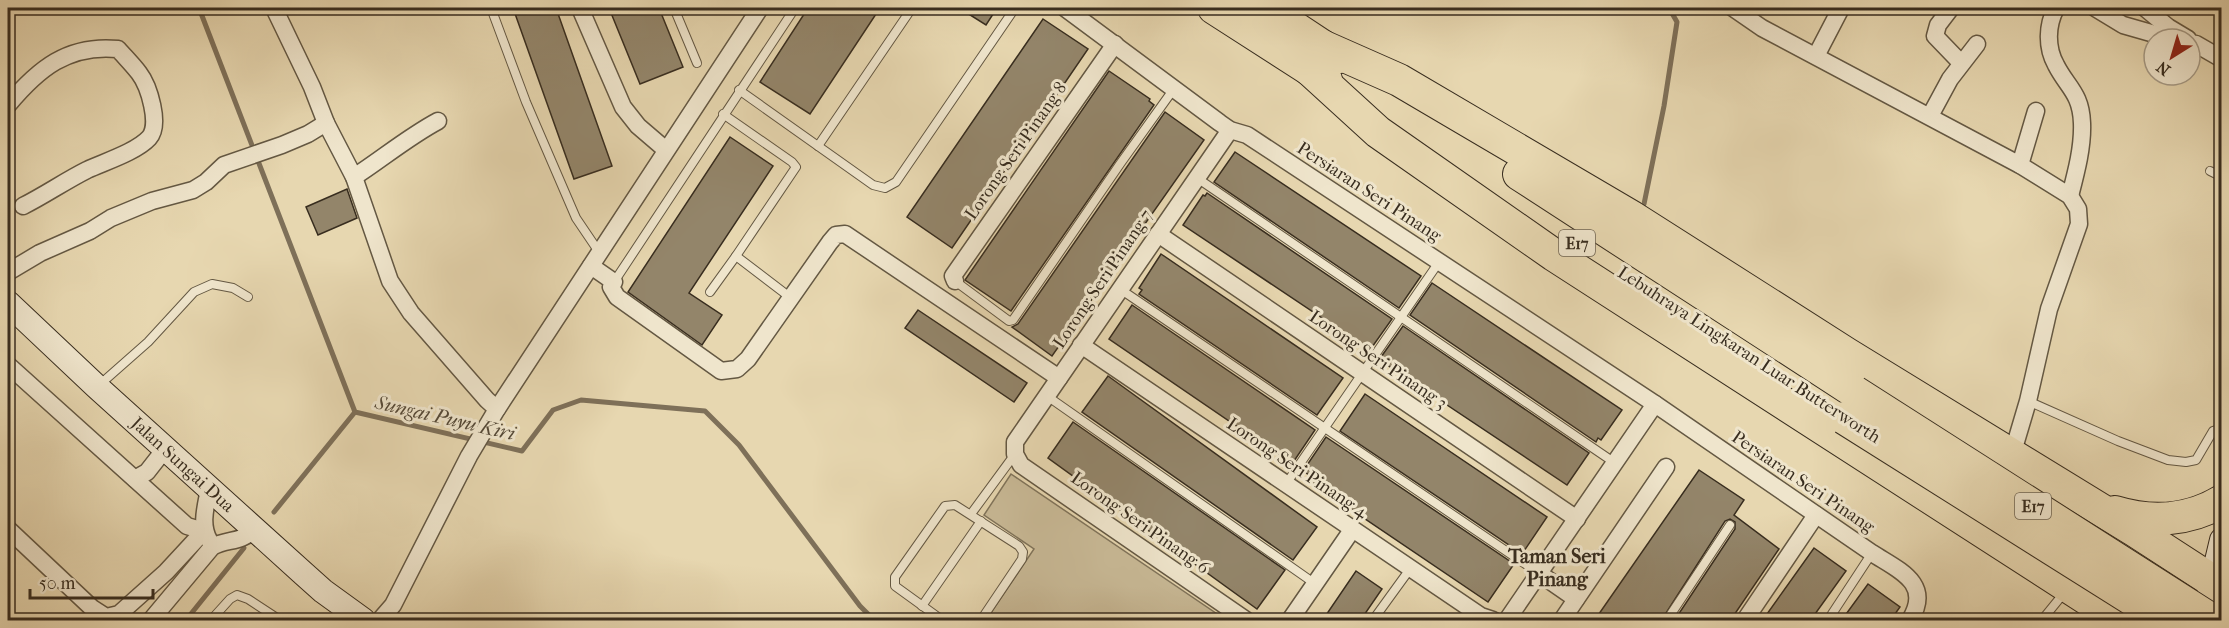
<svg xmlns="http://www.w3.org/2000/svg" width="2229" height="628" viewBox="0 0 2229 628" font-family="'IM FELL French Canon',serif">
<rect width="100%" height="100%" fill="#e7d7b0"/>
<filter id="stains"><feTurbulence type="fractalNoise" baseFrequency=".00333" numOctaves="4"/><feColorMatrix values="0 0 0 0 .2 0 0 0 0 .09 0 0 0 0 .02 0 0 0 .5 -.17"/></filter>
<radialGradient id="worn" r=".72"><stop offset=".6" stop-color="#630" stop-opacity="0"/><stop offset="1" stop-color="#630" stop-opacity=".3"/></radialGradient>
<!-- green -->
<polygon fill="#c9ba97" stroke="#80745b" stroke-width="1.5" points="1011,474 1226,620 986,620 1034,549 984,515"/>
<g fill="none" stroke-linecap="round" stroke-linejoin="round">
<!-- stream -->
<g stroke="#7e7059" stroke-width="5">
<polyline points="199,8 355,412 522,451 553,410 581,400 705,411 739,445 860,606 874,620"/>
<polyline points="1644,204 1664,106 1677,22 1669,8"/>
<polyline points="274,512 355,412"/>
<polyline points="186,620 244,548"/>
</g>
</g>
<!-- building -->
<g fill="#93856a" stroke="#382d1f" stroke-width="1.5">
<polygon points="513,8 556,8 612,166 574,179"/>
<polygon points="609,8 659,8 683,67 640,84"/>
<polygon points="808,8 880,8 810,114 760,82"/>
<polygon points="959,8 997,8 986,25"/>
<polygon points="1043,19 1088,49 952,248 907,217"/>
<polygon points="1109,71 1150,99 1149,101 1154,105 1011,311 965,280"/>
<polygon points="1165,112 1204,140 1052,356 1012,327 1018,324"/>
<polygon points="730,137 773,166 689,293 722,315 702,345 628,292"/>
<polygon points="1235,152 1421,276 1399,308 1214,182"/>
<polygon points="347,189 357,218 318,235 306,207"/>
<polygon points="1207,193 1392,319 1370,350 1183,225 1203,195 1205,196"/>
<polygon points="1161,254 1343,378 1317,415 1139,294 1142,290 1139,288"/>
<polygon points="1432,283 1622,410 1601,440 1598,438 1596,442 1410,315"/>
<polygon points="1132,305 1315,430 1292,464 1109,339"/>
<polygon points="918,310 1027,383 1014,402 905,328"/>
<polygon points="1403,326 1589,453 1567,485 1381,361 1383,359 1381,357"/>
<polygon points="1108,376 1317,527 1293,560 1082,412"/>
<polygon points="1365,394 1547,517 1524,551 1521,553 1340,431"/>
<polygon points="1073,422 1285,570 1257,609 1048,458"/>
<polygon points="1326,437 1514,564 1488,602 1306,479 1309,475 1303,471"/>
<polygon points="1699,470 1744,500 1734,515 1779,549 1730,621 1674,621 1735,529 1735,522 1730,519 1725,521 1661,621 1594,621"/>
<polygon points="1814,548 1846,571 1810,621 1762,621"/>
<polygon points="1356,571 1382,589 1360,621 1322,621"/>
<polygon points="1868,584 1900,607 1890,621 1841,621"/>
</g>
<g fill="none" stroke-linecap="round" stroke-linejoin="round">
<defs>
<g id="service">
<polyline points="491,8 526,102 576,218 599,252"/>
<polyline points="674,8 697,63"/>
<polyline points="739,90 873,185 885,188 896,182 1015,8"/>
<polyline points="723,114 792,162 796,167 736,256"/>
<polyline points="818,146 912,8"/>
<polyline points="2210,171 2222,177"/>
<polyline points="1197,178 1615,463"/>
<polyline points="955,281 1009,321 1013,320 1120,164 1173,90"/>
<polyline points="614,282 795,8"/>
<polyline points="1120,289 1540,574"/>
<polyline points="710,292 736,256 791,298"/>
<polyline points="97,387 148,342 194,292 212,284 233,288 248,297"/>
<polyline points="1047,396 1314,583"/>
<polyline points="2028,401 2118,441 2168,460 2186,462 2196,460 2213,431 2222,428"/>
<polyline points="1286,484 1439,262"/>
<polyline points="971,514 1015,454"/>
<polyline points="922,606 981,521"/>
<polyline points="211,620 230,599 237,595 248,599 280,620"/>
<polyline points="942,620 895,586 895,577 945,506 955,505 1019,546 1023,552 1022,559 981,620"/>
<polyline points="1373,620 1410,569"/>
<polyline points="1667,620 1730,525"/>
<polyline points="1828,620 1872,553"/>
<polyline points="2042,620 2064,593"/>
</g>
<g id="minor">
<polyline points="274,8 312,87 326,123 354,177 390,281 411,313 487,400 497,409"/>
<polyline points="580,8 623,107 638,126 666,150"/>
<path d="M1065,8L1220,123L1230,130L1247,135L1655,404L1872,553C1898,570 1933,583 1910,620"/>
<polyline points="1733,8 1762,28 2020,165 2070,196 2078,209 2079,224 2049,309 2028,401 2012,455"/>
<polyline points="1951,8 1938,25 1935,36 1961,63"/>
<path d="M2056,8C2047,25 2046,47 2056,65C2067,87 2081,93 2082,123C2083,147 2076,173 2070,196"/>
<polyline points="2095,8 2123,25 2172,39"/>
<polyline points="2145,8 2168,27 2188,39"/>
<polyline points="2190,43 2196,44 2222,59"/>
<polyline points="1816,56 1841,8"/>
<path d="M8,105C38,69 68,44 118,49C125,57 133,65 139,73C149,86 161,125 149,138C136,152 104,162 87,170C65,181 45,195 23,206"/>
<polyline points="1930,116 1950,79 1977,44"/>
<polyline points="1230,130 1015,442 1015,454 1021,465 1246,620"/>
<polyline points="2020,165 2036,111"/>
<path d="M354,177C382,159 408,137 438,121"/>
<polyline points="1158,234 1577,519"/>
<polyline points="591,266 614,282 611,287 617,297 721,371 737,369 748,359 830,242 836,235 845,234 1059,378"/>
<polyline points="8,272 40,253 90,231 111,218 152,201 193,190 206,182 224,165 282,145 308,134 326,123"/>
<polyline points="955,281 953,276 1115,44"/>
<polyline points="1081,345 1481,616 1493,620"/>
<polyline points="8,365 187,526 204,531 166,572 119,614 106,617 92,608 8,529"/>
<polyline points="135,479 147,472 165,449"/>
<path d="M209,540C200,524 206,506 209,489"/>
<polyline points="1540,574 1576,599"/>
<path d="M151,620L212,547C228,538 240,544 254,529"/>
<polyline points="380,620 393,605 469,456 497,409 760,8"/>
<polyline points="1290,620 1352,530"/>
<polyline points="1507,620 1655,404"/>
<polyline points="1562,620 1666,467"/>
<polyline points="1745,620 1816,515"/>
</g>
<g id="secondary">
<path id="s1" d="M8,303L97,387L304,574L323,591L363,620"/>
<polyline points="2203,620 2222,540"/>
</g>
<g id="motorway">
<polyline points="1214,8 1326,80"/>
<polyline points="1265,8 1339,57"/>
<polyline points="1322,46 1399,80 1632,217 1847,354 2134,530 2222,587"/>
<polyline points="1309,69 1378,132 1554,255 2120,620"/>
<polyline points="1519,174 1855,392"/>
<path d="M2115,512C2151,523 2189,521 2222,501"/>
</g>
</defs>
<!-- service casing -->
<use href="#service" stroke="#645843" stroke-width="10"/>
<!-- minor casing -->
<use href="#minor" stroke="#645843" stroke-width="19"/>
<!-- secondary casing -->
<use href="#secondary" stroke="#382d1f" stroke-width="26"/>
<!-- motorway casing -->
<use href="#motorway" stroke="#382d1f" stroke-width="34"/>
<!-- service -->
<use href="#service" stroke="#efe5cc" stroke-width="8"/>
<!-- minor -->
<use href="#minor" stroke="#efe5cc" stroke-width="16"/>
<!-- secondary -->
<use href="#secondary" stroke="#efe5cc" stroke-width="24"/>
<!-- motorway -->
<use href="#motorway" stroke="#e7d7b0" stroke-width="32"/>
<defs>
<g id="motorway-bridge">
<polyline points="1855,392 2212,620"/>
<polyline points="1844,418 2165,620"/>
</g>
</defs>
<!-- motorway-bridge casing -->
<use href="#motorway-bridge" stroke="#382d1f" stroke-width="34" stroke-linecap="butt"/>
<!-- motorway-bridge -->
<use href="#motorway-bridge" stroke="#e7d7b0" stroke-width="32"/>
</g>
<g text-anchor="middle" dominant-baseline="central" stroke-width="6" stroke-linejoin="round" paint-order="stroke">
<!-- shield labels -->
<g fill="#efe5cc" stroke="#6f6453" stroke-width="1.5">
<rect x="1559" y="230" width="36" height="26" rx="4.5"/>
<rect x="2015" y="493" width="36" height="26" rx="4.5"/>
</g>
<g font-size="16" font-weight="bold" fill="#382d1f">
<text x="1577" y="243">E17</text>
<text x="2033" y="506">E17</text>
</g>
<!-- street labels -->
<g font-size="18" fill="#382d1f" stroke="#efe5cc">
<text transform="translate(1016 151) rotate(-55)">Lorong Seri Pinang 8</text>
<text transform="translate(1369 192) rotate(33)">Persiaran Seri Pinang</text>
<text transform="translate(1103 279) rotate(-56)">Lorong Seri Pinang 7</text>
<text transform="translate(1749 355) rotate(33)">Lebuhraya Lingkaran Luar Butterworth</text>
<text transform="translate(1378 360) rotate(34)">Lorong Seri Pinang 3</text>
<text stroke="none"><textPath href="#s1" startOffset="238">Jalan Sungai Dua</textPath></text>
<text transform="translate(1297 468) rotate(34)">Lorong Seri Pinang 4</text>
<text transform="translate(1803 482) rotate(34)">Persiaran Seri Pinang</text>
<text transform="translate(1140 523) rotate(35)">Lorong Seri Pinang 6</text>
</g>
<!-- water labels -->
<g font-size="20" font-style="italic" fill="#554937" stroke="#efe5cc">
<text transform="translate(445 418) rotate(13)">Sungai Puyu Kiri</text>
</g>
<!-- neighbourhood labels -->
<g font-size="20" font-weight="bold" fill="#382d1f" stroke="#efe5cc">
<text x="1557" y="556">Taman Seri<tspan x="1557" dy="23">Pinang</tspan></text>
</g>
</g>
<!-- margin -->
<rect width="2229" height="628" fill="none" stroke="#e7d7b0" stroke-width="30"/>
<rect x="9" y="9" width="2211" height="610" fill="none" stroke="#382d1f" stroke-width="3"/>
<rect x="15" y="15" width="2199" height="598" fill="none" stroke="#382d1f" stroke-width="1.5"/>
<!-- north arrow -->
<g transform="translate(2172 57) rotate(217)"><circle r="28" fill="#efe5cc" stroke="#a69b87" stroke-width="1.5"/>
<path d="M0-4.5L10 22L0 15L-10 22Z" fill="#8f2418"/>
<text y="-9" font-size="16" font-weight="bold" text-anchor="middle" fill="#382d1f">N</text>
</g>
<!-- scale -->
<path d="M30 589v9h123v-9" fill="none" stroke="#382d1f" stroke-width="3"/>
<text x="39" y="589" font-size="18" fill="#382d1f" stroke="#efe5cc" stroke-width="4.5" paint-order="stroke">50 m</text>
<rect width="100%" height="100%" filter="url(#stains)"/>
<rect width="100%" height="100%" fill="url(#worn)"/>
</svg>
